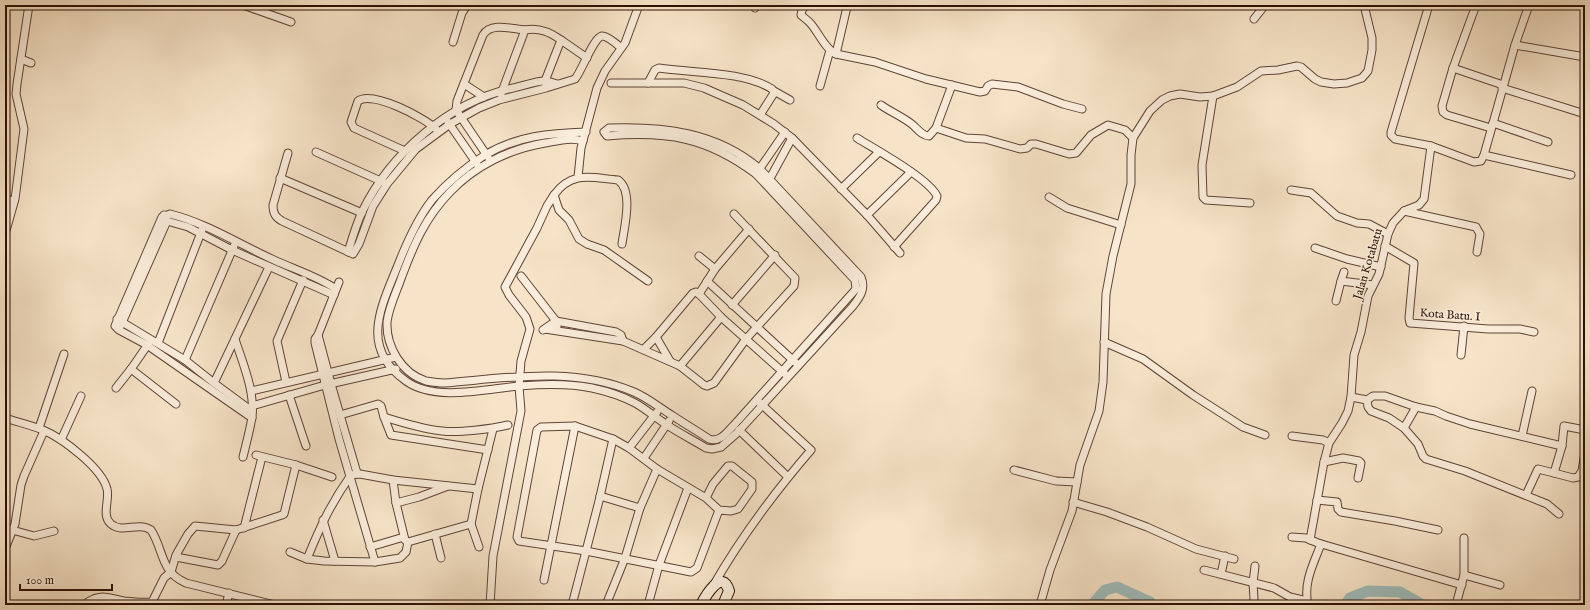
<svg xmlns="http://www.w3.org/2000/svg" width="1590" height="610" viewBox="0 0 1590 610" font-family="'IM FELL English',serif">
<rect width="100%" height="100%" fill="#f7e4c8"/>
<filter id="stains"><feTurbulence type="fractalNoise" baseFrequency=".005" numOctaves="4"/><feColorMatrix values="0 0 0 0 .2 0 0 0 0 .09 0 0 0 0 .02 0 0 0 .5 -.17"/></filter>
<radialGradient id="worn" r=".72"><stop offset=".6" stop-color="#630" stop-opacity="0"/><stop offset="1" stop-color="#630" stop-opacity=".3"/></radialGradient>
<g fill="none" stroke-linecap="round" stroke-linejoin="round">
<!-- river -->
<g stroke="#9fbdbd" stroke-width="11">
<polyline points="1092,605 1105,590 1117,587 1150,602 1151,605"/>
<polyline points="1345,605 1350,598 1368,591 1400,592 1423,605"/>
</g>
<defs>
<g id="street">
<polyline points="243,5 291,22"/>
<path d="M806,5L802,10L801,15C804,18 808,20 811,24C818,32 826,50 836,54L875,62L926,79L980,92L985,91L988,86L992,84L1018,87L1063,104L1082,109"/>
<polyline points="1429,5 1391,132 1391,135 1395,139 1431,146"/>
<polyline points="1476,5 1453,68 1442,106 1443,112 1447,115 1491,128"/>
<polyline points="755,8 757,5"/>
<polyline points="1254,19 1265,5"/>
<polyline points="561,40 587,58"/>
<polyline points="453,42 462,13 467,5"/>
<polyline points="1515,45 1585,57"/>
<polyline points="836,54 847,7"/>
<polyline points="21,59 31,63"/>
<polyline points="1453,68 1503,85"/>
<polyline points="611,83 684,83 704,88 743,105 774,124 792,138 867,215 900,253"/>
<path d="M648,83L655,70L659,68C692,73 744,71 772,89L774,93L760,115"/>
<polyline points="464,84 484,97"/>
<polyline points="952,85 936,128 966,138 985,139 1020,149 1027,148 1031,144 1036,144 1069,154 1076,153 1091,135 1108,125 1125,130 1133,138"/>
<polyline points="820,86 830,50"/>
<polyline points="1502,88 1585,114"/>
<polyline points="774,91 790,100"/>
<path d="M501,94L525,30C539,27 550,32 561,40L545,81L546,84"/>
<polyline points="1213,96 1202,165 1203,197 1206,200 1250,203"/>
<path d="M881,105C892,113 904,117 914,126C918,130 923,136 929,136L936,128"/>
<polyline points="448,122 477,164"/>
<polyline points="1493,123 1548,142"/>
<path d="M586,132C551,133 516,136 485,155C466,167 447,183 432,200C417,219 407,242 398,265C381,307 359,348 406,381C435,402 486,389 519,386C543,384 568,383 592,388C606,391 622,396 635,403C646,409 656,418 667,425C679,433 693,440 706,448L712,449L721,447L737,433L853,306C860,297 866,289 861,277L760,169C717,132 663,126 609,128L604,132L607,136C667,131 707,137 756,174"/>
<path d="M857,138C876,150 928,178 937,196L936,200L894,247"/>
<path d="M583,141C571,137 557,141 545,143C509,149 475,166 450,192C425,218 414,244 402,276C397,291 389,306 387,322C386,346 401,373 426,381C432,382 438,383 444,383C507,378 573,366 634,392C648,398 660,408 673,416C685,424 697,431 709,439C720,443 727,432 734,425L856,289L855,280L756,174L785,132"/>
<path d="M405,151L354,128L351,122L358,101C372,90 425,118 436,129"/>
<polyline points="316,152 383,182"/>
<path d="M288,153L273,205C273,213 275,217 282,221L353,254L359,244L373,206L387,184L416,149L450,124L479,108L499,100L546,88L575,79C582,71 593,38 602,36C608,36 615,43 619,46"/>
<polyline points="1484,155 1571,175"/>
<path d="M488,157L456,110L457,101L483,35C491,22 512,29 525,30"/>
<polyline points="578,177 581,148 597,88 605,71 625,43 639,5"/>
<polyline points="280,178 362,213"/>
<polyline points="768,182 792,138"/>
<polyline points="841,189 879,152"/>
<polyline points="1291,190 1311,193 1337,216 1357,223 1369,224 1388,234"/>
<polyline points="1049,197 1067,208 1121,225"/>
<polyline points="5,199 14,201"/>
<polyline points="1404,211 1476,227 1480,234 1477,252"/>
<polyline points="164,215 167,221 188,227 232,250 334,295"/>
<polyline points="867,215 911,172"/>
<polyline points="5,234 15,199 24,129 16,94 17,84 29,5"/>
<path d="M622,244C624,228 634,191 618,180C592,178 572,170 554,195L559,210L569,220L579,239L587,244L604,250L648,281"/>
<polyline points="1385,246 1414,263 1409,318 1410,323 1488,329 1520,329 1534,332"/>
<polyline points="1315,248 1347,259 1381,267"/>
<path d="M348,252C352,239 356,225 362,212C390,154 449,102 513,88C523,86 535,81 545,81C549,81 553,83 557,84"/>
<polyline points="715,269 749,229"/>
<polyline points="1344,272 1341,281 1373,285"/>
<polyline points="521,276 556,321 557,326"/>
<polyline points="707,281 796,363"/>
<polyline points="339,282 318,335 315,339 315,343 339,439 375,562"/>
<polyline points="699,294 721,317 785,374"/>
<polyline points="1336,301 1341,281"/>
<polyline points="732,305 775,255"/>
<polyline points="117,319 185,360 214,383 252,411"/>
<polyline points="121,325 167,221"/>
<polyline points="545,329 623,341 680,366 704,385 707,386 714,383 746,339 794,286 795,278 734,214"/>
<polyline points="543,330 556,321 616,332 621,335 623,341"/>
<polyline points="318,335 331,384 357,473"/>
<polyline points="656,337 670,361"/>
<path d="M235,339C243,364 255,391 252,417C250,430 246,444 243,457"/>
<polyline points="1104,342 1143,359 1193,395 1243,427 1265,435"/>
<polyline points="158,343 202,230"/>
<polyline points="644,349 656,337 693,293 696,292 699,294 715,269 699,256"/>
<polyline points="1461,355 1464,326"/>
<polyline points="185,360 234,246"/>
<polyline points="680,366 721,317"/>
<polyline points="131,369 176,404"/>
<polyline points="286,382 277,341 303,280"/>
<polyline points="214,383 269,267"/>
<polyline points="116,388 131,369 149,343"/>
<polyline points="251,391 396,357"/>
<polyline points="289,395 306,446"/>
<polyline points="1351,397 1367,400 1373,396 1385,396 1416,407 1435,411 1446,416 1470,424 1562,446"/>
<polyline points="1367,400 1368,407 1371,411 1389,418 1404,428 1418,444 1423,456 1426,459 1465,471 1547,504 1559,514"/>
<polyline points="252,406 325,385 396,369"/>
<path d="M340,415L378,404L381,406L384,417C403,423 423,429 442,431C459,433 491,429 508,425"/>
<polyline points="384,417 391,435 488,450"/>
<path d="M5,418C17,422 31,425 43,430C62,438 102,468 107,489C110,499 101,516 111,524C123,534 138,521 151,530C164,550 160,572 186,583L275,605"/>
<path d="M252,418L147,345L119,330L115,326L162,217L170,214C206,223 239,244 272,259C293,269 317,276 336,289"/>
<polyline points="39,428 64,354"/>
<polyline points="1404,428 1416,407"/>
<polyline points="739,430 788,477"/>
<polyline points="1585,430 1564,426 1562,446 1554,473 1573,478 1578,477 1582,471 1585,452"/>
<polyline points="1292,436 1323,440 1329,443"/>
<polyline points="1522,436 1532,391"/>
<polyline points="61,440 81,396"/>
<polyline points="629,448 657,412"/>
<polyline points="256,455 296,465 332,477"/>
<polyline points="644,458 669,421"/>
<polyline points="1324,462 1343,458 1359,461 1361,463 1358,478"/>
<polyline points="1014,470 1056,481 1077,482"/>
<polyline points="393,480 396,503 419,497 448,486"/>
<polyline points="1526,495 1538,469 1554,473"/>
<polyline points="600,496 640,508"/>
<polyline points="706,498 713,484 728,466 732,466 752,482 752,489 738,509 731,511 719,510 706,498 657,469 629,448 613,439 575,426 541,427 537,430 517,537 519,541 586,551 691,572 697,568 719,510"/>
<polyline points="1317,500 1337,502 1338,509 1341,512 1395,521 1438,530"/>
<polyline points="1073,502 1107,512 1147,527 1196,549 1234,559"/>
<polyline points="396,503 405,540 408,542 471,524 478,489"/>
<polyline points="323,520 335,561"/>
<polyline points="471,524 479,547"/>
<polyline points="5,528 34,536 54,531"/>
<polyline points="244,528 262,457"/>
<polyline points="435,534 441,558"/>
<polyline points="1292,537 1306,538 1318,543 1462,585"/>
<polyline points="1310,540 1324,462 1329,443 1342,423 1348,411 1351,397 1354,355 1361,332 1368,296 1379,274 1388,234 1393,223 1404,211 1419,205 1424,199 1431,146 1474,162 1481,161 1484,155 1515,45 1529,5"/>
<polyline points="370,547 404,537"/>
<polyline points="5,549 15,524 21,485 24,476 44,431"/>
<polyline points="290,552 307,559 324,561 375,562 400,558 406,552 408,542"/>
<polyline points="176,557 218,565 222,561 236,530"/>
<path d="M307,559C320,527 331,503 351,475L360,474L393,480L478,489L493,429"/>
<polyline points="1204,570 1274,588 1290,597 1307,601"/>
<polyline points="1221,574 1225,556"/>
<polyline points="1464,575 1464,538"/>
<polyline points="544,580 575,426"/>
<path d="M713,586C741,537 774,493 811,450L760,403"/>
<path d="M87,605L88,602C101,593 110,598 124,601C133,602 143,603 152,602L164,578L171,572L176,555L188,534L195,526L236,530L282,515L284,514L296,465"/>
<polyline points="226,605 229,593"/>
<polyline points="490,605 493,556 521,411 519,386 521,361 530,329 526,317 509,295 505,287 537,228 547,206 554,195"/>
<polyline points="572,605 599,501 613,439"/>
<polyline points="606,605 625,558 640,508 657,469"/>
<polyline points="648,605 659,565 688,488"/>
<polyline points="1040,605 1050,570 1072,511 1080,465 1099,411 1103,382 1106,294 1113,256 1131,184 1131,155 1133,138 1150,111 1162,100 1170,96 1180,94 1200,97 1213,96 1237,87 1261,71 1278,70 1297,66 1301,67 1315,79 1321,82 1334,84 1347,83 1362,78 1368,71 1372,50 1372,38 1364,5"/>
<polyline points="1109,605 1114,605"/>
<polyline points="1253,605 1254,599 1253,583 1255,566"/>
<path d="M1308,605C1303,583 1313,565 1321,544"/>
<polyline points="1456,605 1464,575 1500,585"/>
</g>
<path id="secondary" d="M701,605C705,597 722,567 729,591L723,605"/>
</defs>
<!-- street casing -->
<use href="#street" stroke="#5f4436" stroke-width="9"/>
<!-- secondary casing -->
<use href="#secondary" stroke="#2c0f05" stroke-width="12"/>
<!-- street -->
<use href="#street" stroke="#faeddb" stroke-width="7"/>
<!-- secondary -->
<use href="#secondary" stroke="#faeddb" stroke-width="10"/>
</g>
<g text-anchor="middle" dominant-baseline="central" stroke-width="3.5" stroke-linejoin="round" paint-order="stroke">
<!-- street labels -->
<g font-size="12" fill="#2c0f05" stroke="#faeddb">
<text transform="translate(1368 264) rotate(-73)">Jalan Kotabatu</text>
<text transform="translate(1450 315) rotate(4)">Kota Batu. I</text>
</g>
</g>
<!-- margin -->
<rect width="1590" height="610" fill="none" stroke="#f7e4c8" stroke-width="20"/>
<rect x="6" y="6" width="1578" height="598" fill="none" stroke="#2c0f05" stroke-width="2"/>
<rect x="10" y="10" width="1570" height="590" fill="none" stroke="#2c0f05"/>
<!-- scale -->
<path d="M20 584v6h92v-6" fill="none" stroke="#2c0f05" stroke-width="2"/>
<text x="26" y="584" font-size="12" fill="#2c0f05" stroke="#faeddb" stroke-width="3" paint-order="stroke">100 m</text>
<rect width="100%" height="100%" filter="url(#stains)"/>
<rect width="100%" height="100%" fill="url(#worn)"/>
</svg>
